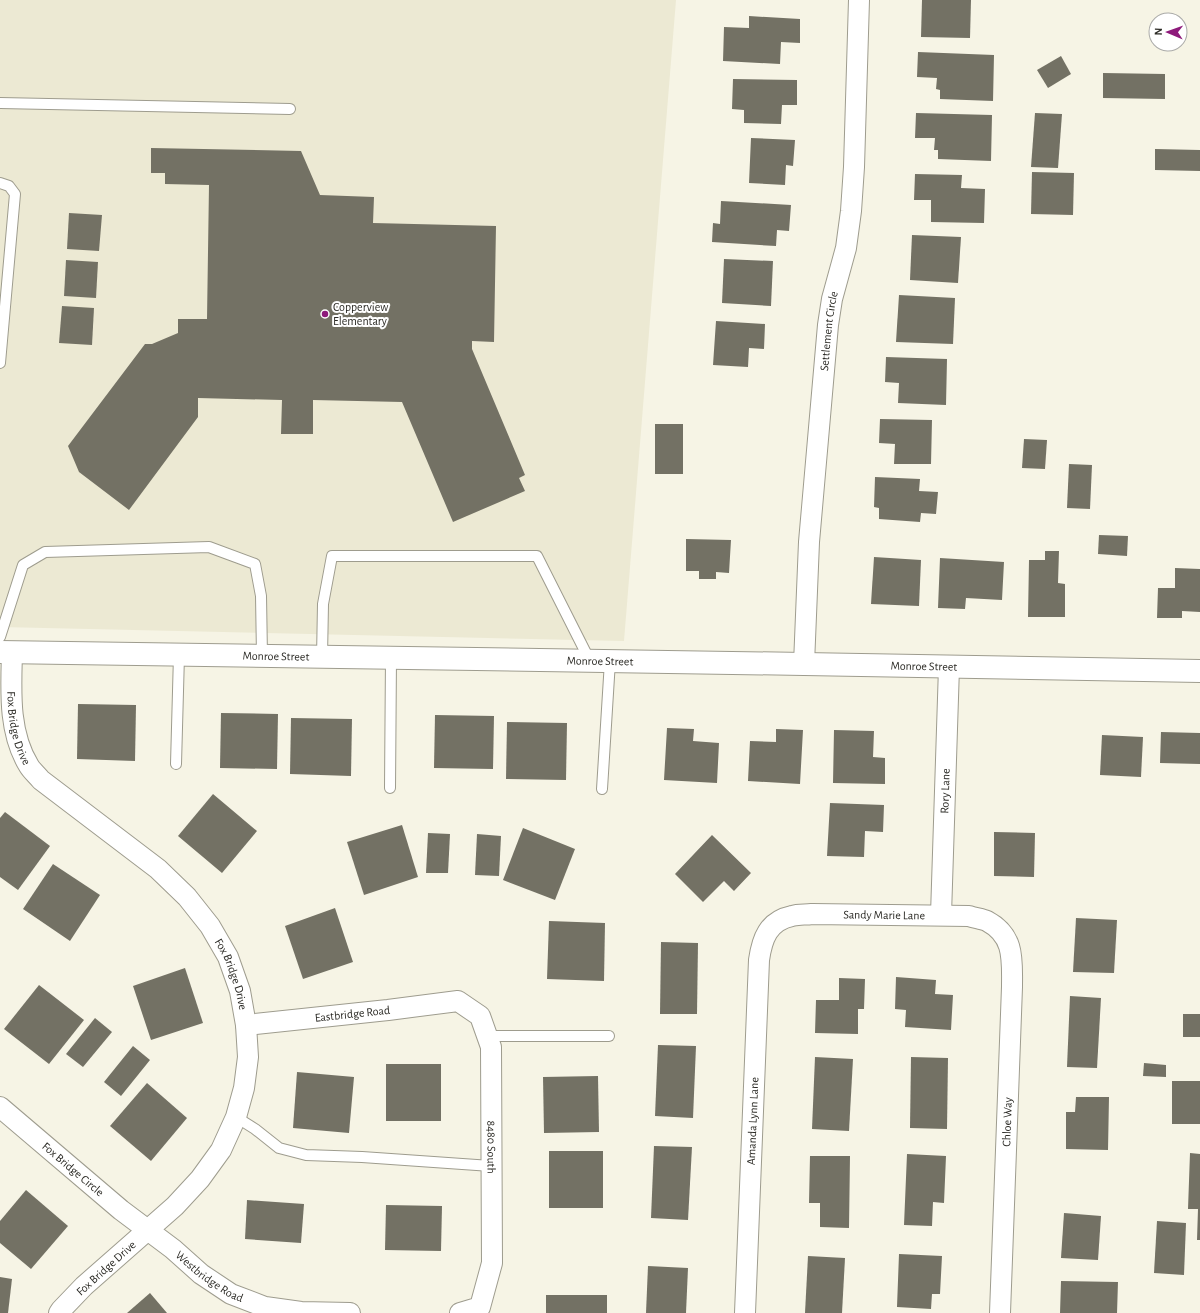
<svg xmlns="http://www.w3.org/2000/svg" width="1200" height="1313" viewBox="0 0 1200 1313" font-family="'Alegreya Sans',sans-serif">
<rect width="100%" height="100%" fill="#f6f4e5"/>
<!-- built -->
<polygon fill="#ece9d3" points="0,0 676,0 624,641 0,627"/>
<!-- building -->
<g fill="#737164">
<polygon points="922,0 971,0 970,38 921,37"/>
<polygon points="749,16 800,19 800,43 781,42 780,64 723,61 724,27 749,28"/>
<polygon points="918,52 994,55 993,101 940,99 940,90 936,89 937,78 917,77"/>
<polygon points="1061,56 1071,74 1048,88 1037,70"/>
<polygon points="1103,73 1165,74 1165,99 1103,98"/>
<polygon points="733,79 797,80 797,105 782,105 781,124 744,123 744,110 732,109"/>
<polygon points="916,113 992,115 991,161 938,159 938,150 934,150 935,138 915,138"/>
<polygon points="1035,113 1062,114 1058,168 1031,167"/>
<polygon points="751,138 795,140 793,166 786,165 785,185 749,183"/>
<polygon points="151,148 301,151 320,195 374,197 373,223 496,226 494,342 472,341 472,349 525,475 519,478 525,491 453,522 402,402 313,400 313,434 281,434 282,400 198,398 198,417 129,510 79,472 68,446 145,344 152,344 178,333 178,319 207,319 209,185 165,184 165,173 151,173"/>
<polygon points="1155,149 1200,150 1200,171 1155,170"/>
<polygon points="1032,172 1074,173 1073,215 1031,214"/>
<polygon points="915,174 962,175 961,188 985,189 984,223 931,222 931,200 914,200"/>
<polygon points="721,201 791,205 789,231 777,230 776,246 712,242 713,223 720,224"/>
<polygon points="69,213 102,215 99,251 67,249"/>
<polygon points="912,235 961,237 958,283 910,280"/>
<polygon points="724,259 773,261 771,306 722,303"/>
<polygon points="66,260 98,262 96,298 64,296"/>
<polygon points="899,295 955,298 953,344 896,342"/>
<polygon points="62,306 94,308 92,345 59,343"/>
<polygon points="716,321 765,324 764,349 749,348 748,367 713,365"/>
<polygon points="886,357 947,359 946,405 898,403 899,383 885,382"/>
<polygon points="880,419 932,420 931,464 894,464 895,444 879,443"/>
<rect x="655" y="424" width="28" height="50"/>
<polygon points="1024,439 1047,440 1045,469 1022,468"/>
<polygon points="1069,464 1092,465 1090,509 1067,508"/>
<polygon points="875,477 920,479 919,491 938,492 936,514 921,513 920,522 879,519 879,508 874,507"/>
<polygon points="1099,535 1128,536 1127,556 1098,554"/>
<polygon points="686,539 731,540 729,573 716,572 716,579 699,579 699,571 686,571"/>
<polygon points="1045,551 1059,551 1058,583 1065,584 1065,617 1028,617 1029,560 1045,560"/>
<polygon points="874,557 921,560 919,606 871,604"/>
<polygon points="940,558 1004,562 1002,600 966,598 965,609 938,608"/>
<polygon points="1175,568 1200,569 1200,612 1182,611 1182,618 1157,618 1158,588 1175,588"/>
<polygon points="78,704 136,705 135,761 77,759"/>
<polygon points="221,713 278,714 277,769 220,768"/>
<polygon points="435,715 494,716 493,769 434,768"/>
<polygon points="291,718 352,719 351,776 290,774"/>
<polygon points="507,722 567,723 566,780 506,779"/>
<polygon points="667,728 694,729 693,741 719,743 717,783 664,780"/>
<polygon points="776,729 803,730 800,784 748,781 750,741 776,742"/>
<polygon points="834,730 874,731 873,757 885,758 885,784 833,783"/>
<polygon points="1161,732 1200,733 1200,764 1160,763"/>
<polygon points="1102,735 1143,737 1141,777 1100,775"/>
<polygon points="213,794 257,831 222,873 178,836"/>
<polygon points="830,803 884,805 883,832 865,831 864,857 827,856"/>
<polygon points="5,812 50,846 18,890 0,877 0,818"/>
<polygon points="402,825 418,877 364,895 347,842"/>
<polygon points="523,828 575,849 555,900 503,880"/>
<polygon points="994,832 1035,833 1034,877 994,876"/>
<polygon points="428,833 450,834 448,873 426,873"/>
<polygon points="477,834 501,836 499,876 475,875"/>
<polygon points="712,835 751,873 734,891 724,881 703,902 675,874"/>
<polygon points="53,864 100,895 70,941 23,909"/>
<polygon points="335,908 353,962 303,979 285,926"/>
<polygon points="1076,918 1117,920 1114,973 1073,972"/>
<polygon points="549,921 605,923 604,981 547,979"/>
<polygon points="661,942 698,943 697,1014 660,1014"/>
<polygon points="185,968 203,1023 151,1040 133,986"/>
<polygon points="896,977 936,980 935,994 953,995 951,1030 905,1027 906,1010 895,1009"/>
<polygon points="839,978 865,979 864,1009 858,1009 858,1034 815,1033 816,1000 839,1000"/>
<polygon points="39,985 84,1020 49,1064 4,1029"/>
<polygon points="1070,996 1101,998 1097,1068 1067,1067"/>
<rect x="1183" y="1014" width="17" height="23"/>
<polygon points="95,1018 112,1032 83,1067 66,1054"/>
<polygon points="658,1045 696,1046 693,1118 655,1116"/>
<polygon points="133,1046 150,1060 121,1096 104,1082"/>
<polygon points="815,1057 853,1059 849,1131 812,1129"/>
<polygon points="911,1057 948,1058 947,1129 910,1128"/>
<polygon points="1144,1063 1166,1065 1166,1077 1143,1076"/>
<rect x="386" y="1064" width="55" height="57"/>
<polygon points="297,1072 354,1077 349,1133 293,1128"/>
<polygon points="598,1076 599,1132 544,1133 543,1077"/>
<rect x="1172" y="1081" width="28" height="43"/>
<polygon points="147,1083 187,1118 151,1161 110,1126"/>
<polygon points="1076,1097 1109,1097 1108,1150 1066,1149 1066,1112 1075,1112"/>
<polygon points="654,1146 692,1147 688,1220 651,1218"/>
<rect x="549" y="1151" width="54" height="57"/>
<polygon points="1190,1153 1200,1154 1200,1240 1197,1240 1198,1209 1188,1209"/>
<polygon points="907,1154 946,1156 944,1203 933,1202 932,1226 904,1225"/>
<polygon points="810,1156 850,1156 849,1228 820,1227 820,1203 809,1203"/>
<polygon points="26,1190 68,1226 31,1269 0,1243 0,1221"/>
<polygon points="247,1200 304,1204 301,1243 245,1239"/>
<polygon points="386,1205 442,1206 441,1251 385,1250"/>
<polygon points="1064,1213 1101,1216 1098,1260 1061,1258"/>
<polygon points="1157,1221 1186,1223 1184,1275 1154,1273"/>
<polygon points="899,1254 942,1256 940,1294 932,1294 931,1309 897,1307"/>
<polygon points="808,1256 845,1258 842,1313 805,1313"/>
<polygon points="648,1266 688,1268 686,1313 646,1313"/>
<polygon points="0,1277 12,1279 8,1313 0,1313"/>
<polygon points="1061,1281 1118,1282 1117,1313 1060,1313"/>
<polygon points="150,1293 167,1313 127,1313"/>
<rect x="546" y="1295" width="61" height="18"/>
</g>
<g fill="none" stroke-linecap="round" stroke-linejoin="round">
<defs>
<g id="service">
<polyline points="0,103 290,109"/>
<polyline points="0,183 9,186 15,194 0,363"/>
<polyline points="0,637 23,565 45,552 209,547 255,564 261,596 262,656"/>
<polyline points="322,657 323,604 332,556 537,556 590,661"/>
<polyline points="176,764 179,655"/>
<polyline points="390,788 391,658"/>
<polyline points="602,789 610,661"/>
<polyline points="487,1036 609,1036"/>
<polyline points="236,1117 255,1129 279,1148 306,1155 362,1157 491,1166"/>
</g>
<g id="minor">
<path id="s1" d="M12,652C11,690 8,732 29,766C32,771 37,775 41,780L158,869L187,897L210,926L228,957L240,991L246,1025L248,1057L244,1088L236,1117L221,1150L200,1179L175,1206L84,1286L61,1310L59,1313"/>
<path id="s2" d="M804,664L809,542L828,325L832,299L846,248L851,211L854,167L859,0"/>
<path id="s3" d="M941,915L949,667"/>
<path id="s4" d="M246,1025L388,1010L458,1001L480,1016L491,1047L492,1263L480,1307L460,1313"/>
<path id="s5" d="M0,1107L121,1210L173,1249L201,1274L231,1294L265,1307L301,1312L350,1313"/>
<path id="s6" d="M745,1313L759,960C762,939 768,921 792,916C799,914 805,915 812,914L969,916C975,918 982,919 987,921C1015,936 1012,960 1012,987L1000,1313"/>
</g>
<g id="tertiary">
<path id="s7" d="M0,652L804,664L1200,671"/>
</g>
</defs>
<!-- service casing -->
<use href="#service" stroke="#9e9c8e" stroke-width="12"/>
<!-- minor casing -->
<use href="#minor" stroke="#9e9c8e" stroke-width="22"/>
<!-- tertiary casing -->
<use href="#tertiary" stroke="#9e9c8e" stroke-width="24"/>
<!-- service -->
<use href="#service" stroke="#fff" stroke-width="10"/>
<!-- minor -->
<use href="#minor" stroke="#fff" stroke-width="20"/>
<!-- tertiary -->
<use href="#tertiary" stroke="#fff" stroke-width="22"/>
</g>
<!-- markers -->
<circle fill="#8e1a7b" stroke="#fff" stroke-width="1.5" cx="325" cy="314" r="4"/>
<g text-anchor="middle" dominant-baseline="central" stroke-width="4" stroke-linejoin="round" paint-order="stroke">
<!-- poi labels -->
<g font-size="12" fill="#2b2a25" stroke="#fff" text-anchor="start">
<text x="333" y="307">Copperview<tspan x="333" dy="14">Elementary</tspan></text>
</g>
<!-- street labels -->
<g font-size="12" fill="#2b2a25" stroke="#fff">
<text stroke="none"><textPath href="#s2" startOffset="334">Settlement Circle</textPath></text>
<text stroke="none"><textPath href="#s7" startOffset="276">Monroe Street</textPath></text>
<text stroke="none"><textPath href="#s7" startOffset="600">Monroe Street</textPath></text>
<text stroke="none"><textPath href="#s7" startOffset="924">Monroe Street</textPath></text>
<text stroke="none"><textPath href="#s1" startOffset="77">Fox Bridge Drive</textPath></text>
<text stroke="none"><textPath href="#s3" startOffset="124">Rory Lane</textPath></text>
<text stroke="none"><textPath href="#s6" startOffset="505">Sandy Marie Lane</textPath></text>
<text stroke="none"><textPath href="#s1" startOffset="413">Fox Bridge Drive</textPath></text>
<text stroke="none"><textPath href="#s4" startOffset="107">Eastbridge Road</textPath></text>
<text stroke="none"><textPath href="#s6" startOffset="192">Amanda Lynn Lane</textPath></text>
<text transform="translate(1007 1122) rotate(-88)">Chloe Way</text>
<text stroke="none"><textPath href="#s4" startOffset="373">8480 South</textPath></text>
<text stroke="none"><textPath href="#s5" startOffset="96">Fox Bridge Circle</textPath></text>
<text transform="translate(106 1268) rotate(-42)">Fox Bridge Drive</text>
<text stroke="none"><textPath href="#s5" startOffset="270">Westbridge Road</textPath></text>
</g>
</g>
<!-- north arrow -->
<g transform="translate(1168 32) rotate(272)"><circle r="19" fill="#ffffff" stroke="#aaaaa8"/>
<path d="M0-3L7 15L0 10L-7 15Z" fill="#8e1a7b"/>
<text y="-6" font-size="11" font-weight="bold" text-anchor="middle" fill="#2b2a25">N</text>
</g>
</svg>
